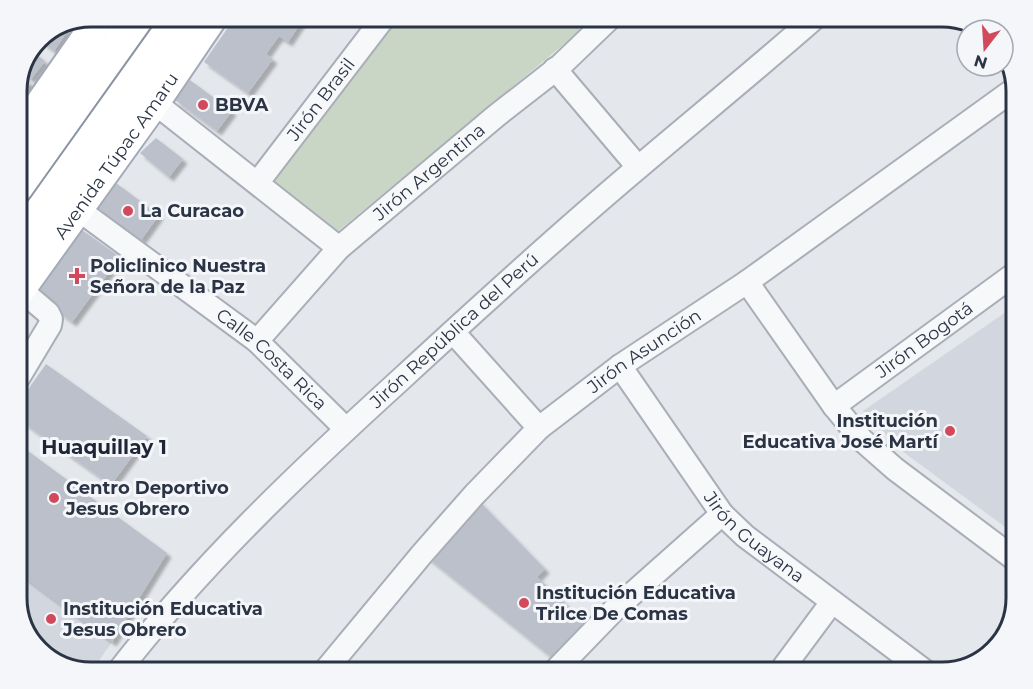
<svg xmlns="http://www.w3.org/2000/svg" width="1033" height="689" viewBox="0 0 1033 689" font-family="Montserrat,sans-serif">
<defs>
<filter id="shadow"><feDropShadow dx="4.5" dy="4.5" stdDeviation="1.5" flood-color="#0004"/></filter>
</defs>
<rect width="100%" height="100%" fill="#e4e7ec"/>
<!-- built -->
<g fill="#d2d6de">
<polygon points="1016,305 1016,535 902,451 863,411"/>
<polygon points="17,572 112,642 91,672 49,660 26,635 17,603"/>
</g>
<!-- green -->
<polygon fill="#c9d6c5" points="396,17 561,17 581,30 332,236 269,182"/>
<!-- building -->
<g fill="#bbc0ca" filter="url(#shadow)">
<polygon points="236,16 305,16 288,42 279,36 266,54 273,59 248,93 204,62"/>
<polygon points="64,27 68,30 54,51 38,39"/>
<polygon points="32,51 45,61 31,79 23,73"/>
<polygon points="21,76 30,83 17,101 17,86"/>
<polygon points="190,80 232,111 217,131 175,100"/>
<polygon points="156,138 183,159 169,177 140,153"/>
<polygon points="116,183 159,215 141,240 98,208"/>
<polygon points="82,230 120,257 72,322 35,294"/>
<polygon points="46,364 147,436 111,485 17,418 17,405"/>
<polygon points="17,443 167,553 112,642 17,572"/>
<polygon points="476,498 545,569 537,577 593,629 560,664 424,555"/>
</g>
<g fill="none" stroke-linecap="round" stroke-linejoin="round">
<defs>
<g id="minor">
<polyline points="555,69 638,167"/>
<polyline points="155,103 339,248"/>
<path id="s1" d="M258,182L385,16"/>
<path id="s2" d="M79,210L257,341L346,429"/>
<polyline points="747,282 834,406 862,440 895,469 1016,560"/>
<polyline points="453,332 539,428"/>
<path id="s3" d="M257,341L339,248L496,116L560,66L612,16"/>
<path id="s4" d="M620,366L722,514L745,536L926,672"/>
<polyline points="17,380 50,325 51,319 48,313 21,290"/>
<path id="s5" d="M834,406L1016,273"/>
<path id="s6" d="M118,672C201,565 299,472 399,381C478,308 558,235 640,166C699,116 759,67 817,16"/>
<path id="s7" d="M324,672L422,554L474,495L539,428L620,366L747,282L1016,88"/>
<polyline points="554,672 614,610 722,514"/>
<polyline points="780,672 832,602"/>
</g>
<g id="major">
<polyline points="17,136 101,16"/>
<path id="s8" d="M17,295L155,103L214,16"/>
</g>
<g id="highway">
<polyline points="17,186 138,16"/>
<polyline points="17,246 181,16"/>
</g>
</defs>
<!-- minor casing -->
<use href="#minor" stroke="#a9aeb7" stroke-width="26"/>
<!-- major casing -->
<use href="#major" stroke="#a3abb8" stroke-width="32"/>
<!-- highway casing -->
<use href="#highway" stroke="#8b94a3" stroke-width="36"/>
<!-- minor -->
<use href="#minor" stroke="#f7f8fa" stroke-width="22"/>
<!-- major -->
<use href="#major" stroke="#fff" stroke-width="28"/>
<!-- highway -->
<use href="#highway" stroke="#fff" stroke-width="33"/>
</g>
<!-- markers -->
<g fill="#d1495b" stroke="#f4f6f9" stroke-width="2">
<circle cx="203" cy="105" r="6"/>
<circle cx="128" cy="211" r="6"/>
<path d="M74 267h6v6h6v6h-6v6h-6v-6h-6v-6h6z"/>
<circle cx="950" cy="431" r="6"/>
<circle cx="54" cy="498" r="6"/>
<circle cx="524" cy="603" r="6"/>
<circle cx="51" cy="619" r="6"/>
</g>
<g text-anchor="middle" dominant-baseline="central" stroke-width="6" stroke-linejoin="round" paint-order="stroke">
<!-- street labels -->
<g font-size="18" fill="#2b3445" stroke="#f4f6f9">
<text stroke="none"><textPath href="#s1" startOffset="104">Jirón Brasil</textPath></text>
<text stroke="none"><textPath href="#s8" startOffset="171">Avenida Túpac Amaru</textPath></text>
<text stroke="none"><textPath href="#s3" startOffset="242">Jirón Argentina</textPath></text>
<text stroke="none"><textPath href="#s6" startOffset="480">Jirón República del Perú</textPath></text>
<text stroke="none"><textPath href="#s5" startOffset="112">Jirón Bogotá</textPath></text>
<text stroke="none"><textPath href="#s7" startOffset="456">Jirón Asunción</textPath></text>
<text stroke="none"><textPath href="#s2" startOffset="244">Calle Costa Rica</textPath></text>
<text stroke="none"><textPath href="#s4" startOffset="219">Jirón Guayana</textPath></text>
</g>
<!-- poi labels -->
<g font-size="18" font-weight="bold" fill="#2b3445" stroke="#f4f6f9" text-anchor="start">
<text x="215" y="105">BBVA</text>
<text x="140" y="211">La Curacao</text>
<text x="90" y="266">Policlinico Nuestra<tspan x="90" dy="21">Señora de la Paz</tspan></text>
<text x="938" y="421" text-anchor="end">Institución<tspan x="938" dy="21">Educativa José Martí</tspan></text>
<text x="66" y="488">Centro Deportivo<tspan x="66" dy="21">Jesus Obrero</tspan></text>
<text x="536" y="593">Institución Educativa<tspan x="536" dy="21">Trilce De Comas</tspan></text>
<text x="63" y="609">Institución Educativa<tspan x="63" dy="21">Jesus Obrero</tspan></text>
</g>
<!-- neighbourhood labels -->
<g font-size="20" font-weight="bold" fill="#1d2536" stroke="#f4f6f9">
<text x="104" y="447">Huaquillay 1</text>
</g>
</g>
<!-- crop -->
<path d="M0 0H1033V689H0ZM91 27H942A64 64 0 0 1 1006 91V598A64 64 0 0 1 942 662H91A64 64 0 0 1 27 598V91A64 64 0 0 1 91 27Z" fill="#f4f6f9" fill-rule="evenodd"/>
<path fill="none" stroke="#2b3445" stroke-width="3" d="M91 27H942A64 64 0 0 1 1006 91V598A64 64 0 0 1 942 662H91A64 64 0 0 1 27 598V91A64 64 0 0 1 91 27Z"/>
<!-- north arrow -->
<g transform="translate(985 48) rotate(197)"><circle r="28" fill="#f4f6f9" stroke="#a4a8b1" stroke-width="1.5"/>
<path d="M0-4.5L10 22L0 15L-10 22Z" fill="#d1495b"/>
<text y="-9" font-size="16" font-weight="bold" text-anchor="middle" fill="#2b3445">N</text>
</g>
</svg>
